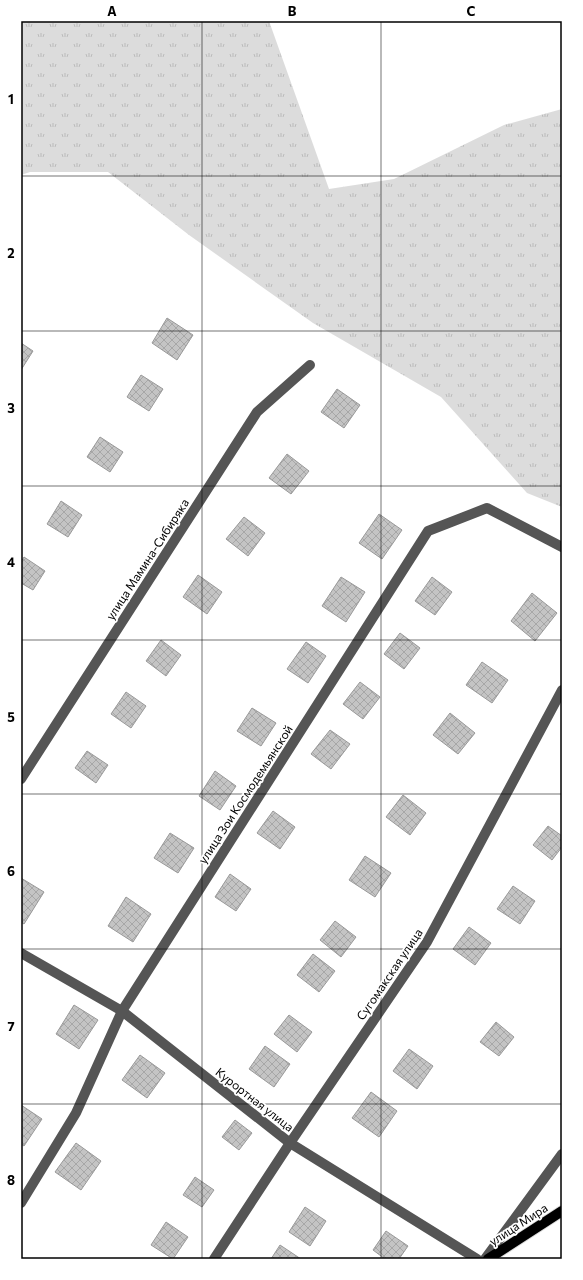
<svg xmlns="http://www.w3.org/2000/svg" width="583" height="1280" viewBox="0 0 583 1280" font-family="Commissioner,sans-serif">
<defs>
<pattern id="grass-tufts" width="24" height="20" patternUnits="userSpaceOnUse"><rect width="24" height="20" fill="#dcdcdc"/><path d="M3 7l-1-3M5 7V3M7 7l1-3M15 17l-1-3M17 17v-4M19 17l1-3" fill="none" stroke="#bbb"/></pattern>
<pattern id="building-cross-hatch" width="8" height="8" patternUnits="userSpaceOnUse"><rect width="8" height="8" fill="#c4c4c4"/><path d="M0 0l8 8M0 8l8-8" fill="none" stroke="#a7a7a7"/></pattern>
</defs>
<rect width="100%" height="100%" fill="#fff"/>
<!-- grass -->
<polygon fill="url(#grass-tufts)" points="21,21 269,21 329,189 394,179 504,125 562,109 562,507 527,493 441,397 313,323 189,235 108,172 30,172 21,175"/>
<!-- building -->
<g fill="url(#building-cross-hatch)" stroke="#999">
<polygon points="167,318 193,335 177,360 152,343"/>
<polygon points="21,343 33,351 21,370"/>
<polygon points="141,375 163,389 149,411 127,397"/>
<polygon points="337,389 360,405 344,428 321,412"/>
<polygon points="100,437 123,452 110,472 87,457"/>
<polygon points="287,454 309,471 291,494 269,478"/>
<polygon points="61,501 82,515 68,537 47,524"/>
<polygon points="379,514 402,530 382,559 359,543"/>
<polygon points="244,517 265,533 248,556 226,539"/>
<polygon points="24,557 45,571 33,590 21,583 21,562"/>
<polygon points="198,575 222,592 207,614 183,597"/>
<polygon points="341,577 365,592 346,622 322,606"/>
<polygon points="432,577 452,592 435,615 415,601"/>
<polygon points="532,593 557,613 535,641 511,621"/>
<polygon points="400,633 420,648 404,669 384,654"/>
<polygon points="161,640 181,655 166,676 146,661"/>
<polygon points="306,642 326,656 308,683 287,669"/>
<polygon points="482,662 508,680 492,703 466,685"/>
<polygon points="360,682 380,697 363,719 343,704"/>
<polygon points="126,692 146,706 131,728 111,714"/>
<polygon points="252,708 276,723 261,746 237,731"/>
<polygon points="450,713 475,733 458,754 433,735"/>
<polygon points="330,730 350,744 331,769 311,754"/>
<polygon points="87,751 108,765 96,783 75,768"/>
<polygon points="215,771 236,786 220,810 199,796"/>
<polygon points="403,795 426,813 410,835 386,817"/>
<polygon points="273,811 295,827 280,849 257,833"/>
<polygon points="548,826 562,836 562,847 552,860 533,845"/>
<polygon points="170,833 194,848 178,873 154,858"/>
<polygon points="365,856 391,873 375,897 349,880"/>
<polygon points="230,874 251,889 236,911 215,897"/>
<polygon points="21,878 44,892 24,924 21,922"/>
<polygon points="513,886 535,901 520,924 497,909"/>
<polygon points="126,897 151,914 133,942 108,926"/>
<polygon points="335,921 356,937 341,957 320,940"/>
<polygon points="469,927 491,943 475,965 453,949"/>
<polygon points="313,954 335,971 319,992 297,975"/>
<polygon points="74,1005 98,1020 79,1049 56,1034"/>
<polygon points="289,1015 312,1032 297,1052 274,1034"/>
<polygon points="496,1022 514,1037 499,1056 480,1042"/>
<polygon points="265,1046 290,1064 274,1087 249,1069"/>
<polygon points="409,1049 433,1066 417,1089 393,1071"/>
<polygon points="140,1055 165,1073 147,1098 122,1080"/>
<polygon points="371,1092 397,1111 379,1137 352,1118"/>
<polygon points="21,1105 42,1119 24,1146 21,1144"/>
<polygon points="235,1120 252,1133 239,1150 222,1137"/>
<polygon points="76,1143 101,1161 81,1190 55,1172"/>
<polygon points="195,1177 214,1190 202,1207 183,1195"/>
<polygon points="305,1207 326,1221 310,1246 289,1232"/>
<polygon points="166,1222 188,1237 173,1259 151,1245"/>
<polygon points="386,1231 408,1246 399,1259 385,1259 373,1250"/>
<polygon points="280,1245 301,1259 271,1259"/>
</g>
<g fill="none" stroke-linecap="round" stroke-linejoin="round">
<defs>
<polyline id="major" points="488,1259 562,1211"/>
</defs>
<!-- major casing -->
<use href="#major" stroke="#dbdbdb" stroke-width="12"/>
<!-- minor -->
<g stroke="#555" stroke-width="10">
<polyline points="21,779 257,412 310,365"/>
<polyline points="21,953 122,1011 290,1143 477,1259"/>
<polyline points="21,1203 76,1113 122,1011 428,531 487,508 562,547"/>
<polyline points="214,1259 290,1143 427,942 562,690"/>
<polyline points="485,1259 562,1154"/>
</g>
<!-- major -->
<use href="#major" stroke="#000" stroke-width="10"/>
</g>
<!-- grid -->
<path fill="none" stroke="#000" stroke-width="1" stroke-opacity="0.55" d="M202,21V1259M381,21V1259M21,176H562M21,331H562M21,486H562M21,640H562M21,794H562M21,949H562M21,1104H562"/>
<g text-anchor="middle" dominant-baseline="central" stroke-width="3.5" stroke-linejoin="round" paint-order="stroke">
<!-- street labels -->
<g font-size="12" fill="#000" stroke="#fff">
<text transform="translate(147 559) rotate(-57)">улица Мамина-Сибиряка</text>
<text transform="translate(245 794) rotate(-57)">улица Зои Космодемьянской</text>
<text transform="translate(389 974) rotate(-56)">Сугомакская улица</text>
<text transform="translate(255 1099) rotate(38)">Курортная улица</text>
<text transform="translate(518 1224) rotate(-33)">улица Мира</text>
</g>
</g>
<!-- border -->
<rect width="583" height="1280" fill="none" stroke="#ffffff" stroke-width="44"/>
<rect x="22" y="22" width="539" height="1236" fill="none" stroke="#000" stroke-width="1.5"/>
<g font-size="13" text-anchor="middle" font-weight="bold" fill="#000">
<text x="112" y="16">A</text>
<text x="292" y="16">B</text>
<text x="471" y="16">C</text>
<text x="11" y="104">1</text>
<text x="11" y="258">2</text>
<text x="11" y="413">3</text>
<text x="11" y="567">4</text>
<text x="11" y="722">5</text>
<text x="11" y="876">6</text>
<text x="11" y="1031">7</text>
<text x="11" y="1185">8</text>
</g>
</svg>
